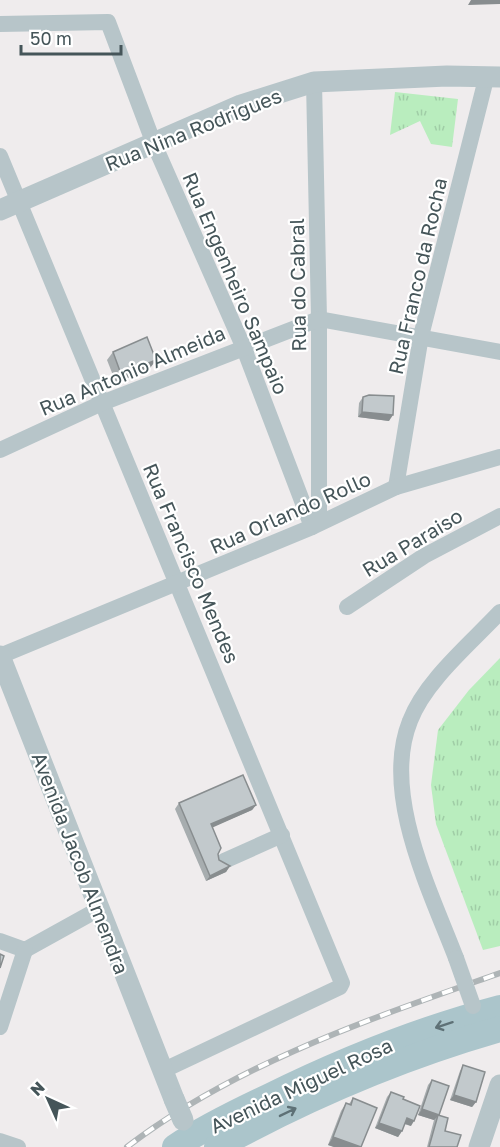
<svg xmlns="http://www.w3.org/2000/svg" width="500" height="1147" viewBox="0 0 500 1147" font-family="'Golos Text',sans-serif">
<defs>
<pattern id="park-tufts" width="24" height="20" patternUnits="userSpaceOnUse" patternTransform="scale(1.5)"><rect width="24" height="20" fill="#b9edbe"/><path d="M3 7l-1-3M5 7V3M7 7l1-3M15 17l-1-3M17 17v-4M19 17l1-3" fill="none" stroke="#a0cda6"/></pattern>
</defs>
<rect width="100%" height="100%" fill="#efeced"/>
<!-- park -->
<g fill="url(#park-tufts)">
<polygon points="395,92 458,99 452,147 431,144 420,121 390,135"/>
<polygon points="500,658 500,946 483,950 436,824 431,785 438,730 469,690"/>
</g>
<g fill="none" stroke-linecap="round" stroke-linejoin="round">
<!-- minor -->
<g stroke="#b7c5c9" stroke-width="16">
<polyline points="0,24 108,22 154,144 243,346 312,527"/>
<polyline points="314,82 319,319 319,523"/>
<polyline points="0,156 342,983 340,987 162,1071"/>
<polyline points="0,450 102,403 319,319 500,352"/>
<polyline points="396,487 421,336 487,75"/>
<polyline points="347,607 424,556 500,516"/>
<polyline points="0,656 312,527 396,487 500,457"/>
<polyline points="224,861 282,835"/>
<polyline points="0,941 25,950 99,909"/>
<path d="M456,958C430,890 381,793 410,721C425,681 471,643 500,612"/>
<polyline points="0,1027 25,950"/>
<polyline points="0,1141 18,1147"/>
</g>
<!-- tertiary -->
<g stroke="#b7c5c9" stroke-width="21">
<polyline points="0,210 241,105 314,82 447,76 500,77"/>
<polyline points="0,656 174,1099"/>
<polyline points="479,1147 500,1085"/>
</g>
<!-- primary -->
<g stroke="#abc5cb" stroke-width="26">
<path d="M175,1147C205,1127 236,1112 268,1097C343,1060 420,1029 500,1008"/>
<path d="M217,1147C306,1098 402,1057 500,1029"/>
</g>
<defs>
<path id="rail" d="M127,1147C237,1063 370,1019 500,973"/>
</defs>
<!-- rail casing -->
<use href="#rail" stroke="#aeb4b6" stroke-width="6"/>
<!-- rail -->
<use href="#rail" stroke="#fff" stroke-width="4" stroke-dasharray="11" stroke-linecap="butt"/>
<!-- minor-bridge -->
<polyline stroke="#b7c5c9" stroke-width="16" points="456,958 473,1006"/>
<!-- tertiary-bridge -->
<polyline stroke="#b7c5c9" stroke-width="21" points="174,1099 183,1120"/>
</g>
<!-- wall -->
<g fill="#a7adaf">
<polygon points="113,352 156,360 150,368 116,383 107,360"/>
<polygon points="363,397 389,421 358,417 359,403"/>
<polygon points="179,803 256,805 252,810 212,827 219,860 230,866 226,872 206,881 175,809"/>
<polygon points="463,1065 476,1102 472,1107 450,1100 460,1071"/>
<polygon points="432,1080 439,1115 445,1131 457,1147 427,1147 434,1120 418,1115 428,1085"/>
<polygon points="391,1092 403,1099 411,1126 404,1124 402,1131 398,1137 375,1128 387,1097"/>
<polygon points="353,1098 361,1147 334,1147 328,1145 341,1111 346,1103 349,1104"/>
</g>
<!-- shaded-wall -->
<g fill="#888d8f">
<polygon points="471,0 500,0 500,4 468,5"/>
<polygon points="156,360 150,368 116,383 121,374"/>
<polygon points="362,412 393,415 389,421 358,417"/>
<polygon points="256,805 252,810 207,830 211,824"/>
<polygon points="230,866 226,872 206,881 210,876"/>
<polygon points="454,1095 476,1102 472,1107 450,1100"/>
<polygon points="422,1109 439,1115 434,1120 418,1115"/>
<polygon points="407,1118 414,1121 411,1126 403,1123"/>
<polygon points="379,1123 402,1131 398,1137 375,1128"/>
<polygon points="333,1137 361,1147 334,1147 328,1145"/>
</g>
<!-- building -->
<g fill="#c2c9cc" stroke="#888d8f" stroke-width="1.5">
<polygon points="147,337 156,360 121,374 113,352"/>
<polygon points="369,395 394,396 393,415 362,412 363,397"/>
<polygon points="243,775 256,805 211,824 221,848 218,854 219,860 230,866 210,876 179,803"/>
<polygon points="0,954 4,956 0,968"/>
<polygon points="463,1065 485,1072 476,1102 454,1095"/>
<polygon points="432,1080 449,1086 439,1115 422,1109"/>
<polygon points="391,1092 404,1097 403,1099 420,1106 414,1121 407,1118 402,1131 379,1123"/>
<polygon points="353,1098 377,1108 361,1147 333,1137 346,1103 351,1105"/>
<polygon points="438,1115 448,1118 445,1131 461,1135 457,1147 429,1147"/>
</g>
<!-- one-way arrows -->
<defs><path id="oneway-shaft" d="M-6 0H5M1.5-3L5.5 0L1.5 3" fill="none" stroke-width="1.6" stroke-linecap="round" stroke-linejoin="round" transform="scale(1.5)"/></defs>
<g stroke="#5e7176">
<use href="#oneway-shaft" transform="translate(444 1025) rotate(162)"/>
<use href="#oneway-shaft" transform="translate(288 1112) rotate(-26)"/>
</g>
<g text-anchor="middle" dominant-baseline="central" stroke-width="4.5" stroke-linejoin="round" paint-order="stroke">
<!-- street labels -->
<g font-size="20" fill="#455559" stroke="#fff">
<text transform="translate(193 129) rotate(-22)">Rua Nina Rodrigues</text>
<text transform="translate(417 276) rotate(-77)">Rua Franco da Rocha</text>
<text transform="translate(236 283) rotate(67)">Rua Engenheiro Sampaio</text>
<text transform="translate(297 285) rotate(-91)">Rua do Cabral</text>
<text transform="translate(132 370) rotate(-23)">Rua Antonio Almeida</text>
<text transform="translate(290 512) rotate(-24)">Rua Orlando Rollo</text>
<text transform="translate(412 542) rotate(-31)">Rua Paraiso</text>
<text transform="translate(192 563) rotate(67)">Rua Francisco Mendes</text>
<text transform="translate(81 863) rotate(69)">Avenida Jacob Almendra</text>
<text transform="translate(301 1085) rotate(-25)">Avenida Miguel Rosa</text>
</g>
</g>
<!-- north arrow -->
<g transform="translate(48 1099) rotate(315)" stroke="#ffffff" stroke-width="4.5" paint-order="stroke">
<path d="M0-4.5L10 22L0 15L-10 22Z" fill="#455559"/>
<text y="-9" font-size="16" font-weight="bold" text-anchor="middle" fill="#455559">N</text>
</g>
<!-- scale -->
<path d="M21 45v9h100v-9" fill="none" stroke="#455559" stroke-width="3"/>
<text x="30" y="45" font-size="18" fill="#455559" stroke="#ffffff" stroke-width="4.5" paint-order="stroke">50 m</text>
</svg>
